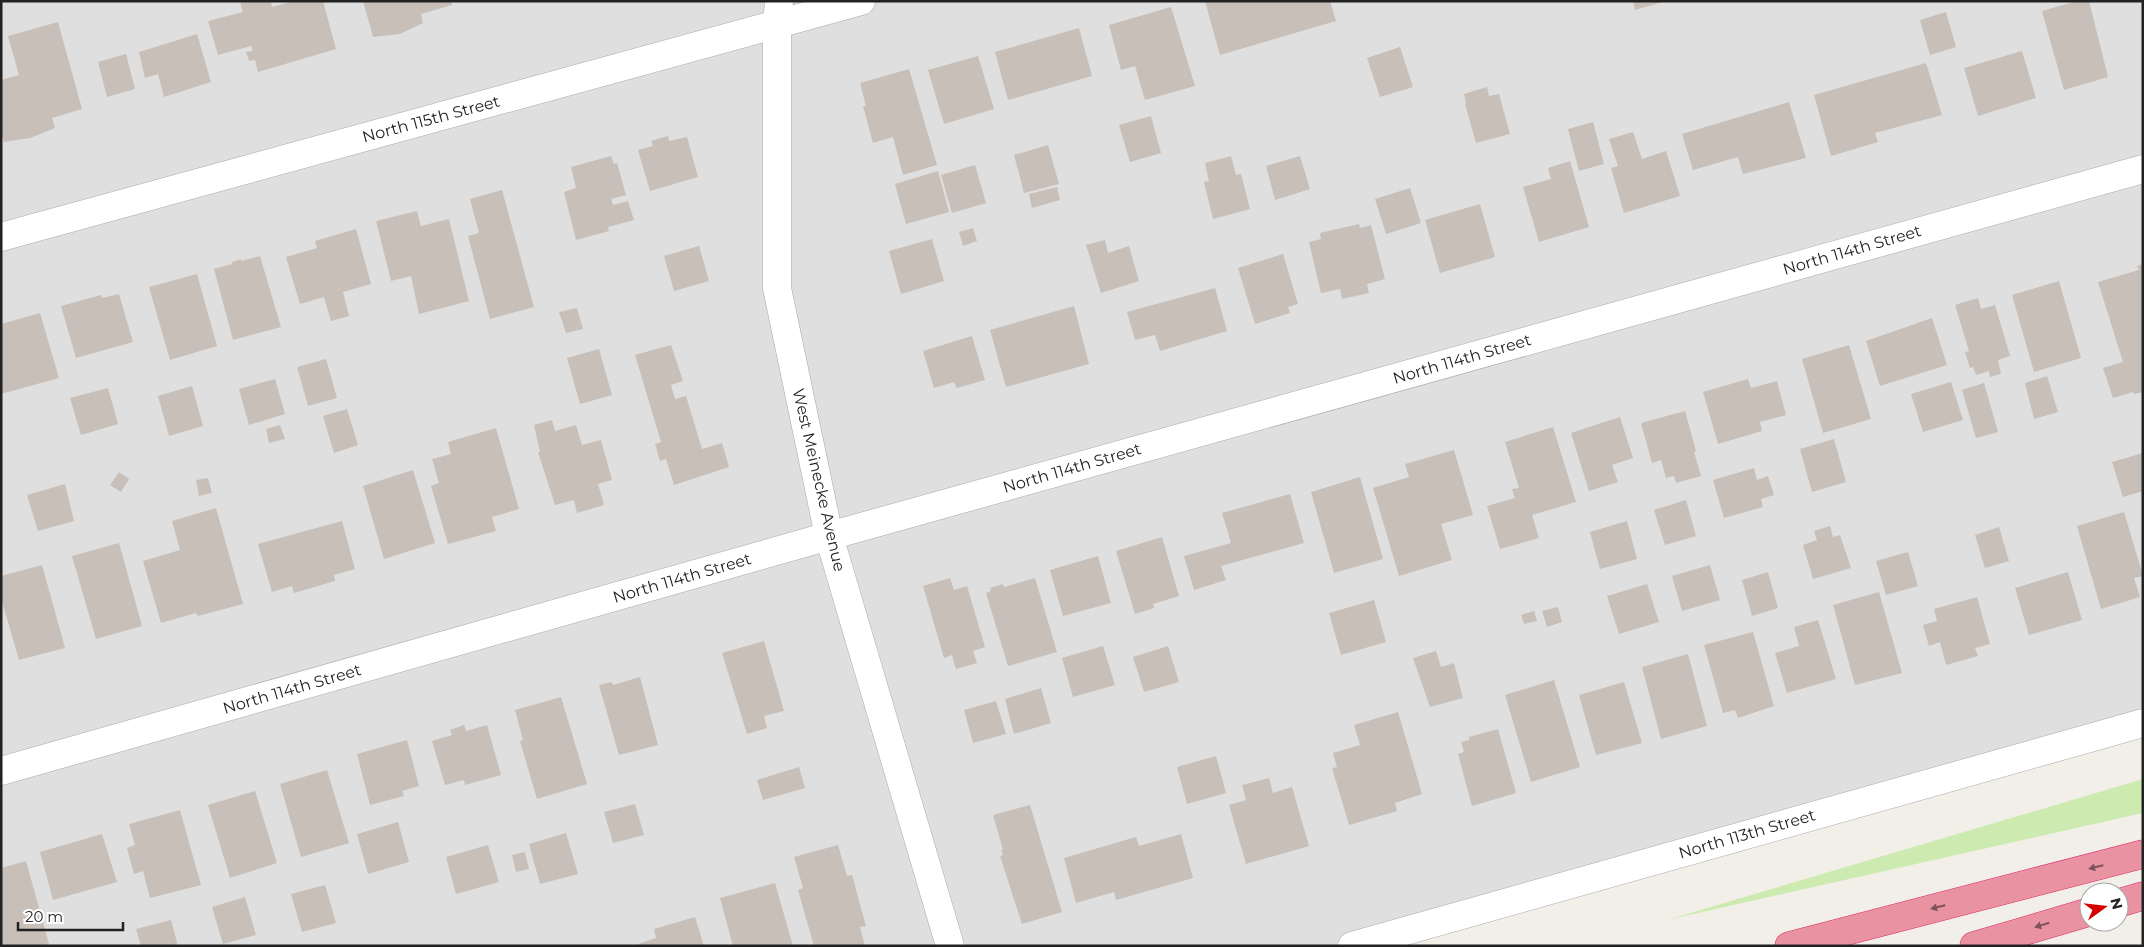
<svg xmlns="http://www.w3.org/2000/svg" width="2144" height="947" viewBox="0 0 2144 947" font-family="Montserrat,sans-serif">
<rect width="100%" height="100%" fill="#f2efe9"/>
<!-- residential -->
<polygon fill="#e0dfdf" points="1,1 2143,1 2143,723 1352,946 1,946"/>
<!-- grass -->
<polygon fill="#cdebb0" points="2143,779 2143,813 1667,920"/>
<!-- building -->
<g fill="#c7bfb8">
<polygon points="246,1 271,1 272,7 294,1 323,1 336,49 258,72 255,60 249,61 246,52 253,51 251,46 218,55 208,21 243,12 240,3"/>
<polygon points="363,1 451,1 452,5 421,14 423,23 400,34 373,37"/>
<polygon points="1205,1 1330,1 1336,21 1220,55"/>
<polygon points="1633,1 1662,1 1663,2 1635,10"/>
<polygon points="2077,1 2089,1 2108,77 2064,90 2042,11"/>
<polygon points="1171,7 1195,86 1145,100 1135,66 1121,70 1109,25"/>
<polygon points="1946,12 1956,47 1930,55 1920,20"/>
<polygon points="58,22 82,109 52,118 55,128 30,138 4,142 1,134 1,80 19,75 8,36"/>
<polygon points="1079,28 1092,76 1008,100 995,52"/>
<polygon points="197,34 211,82 164,97 158,74 145,78 139,52"/>
<polygon points="1400,47 1413,87 1380,97 1367,58"/>
<polygon points="2022,51 2036,98 1978,116 1964,68"/>
<polygon points="126,54 135,89 107,97 98,62"/>
<polygon points="978,56 994,109 944,124 928,70"/>
<polygon points="1926,63 1942,115 1875,133 1878,142 1831,156 1814,95"/>
<polygon points="909,69 937,165 903,175 893,137 873,143 863,106 866,106 860,83"/>
<polygon points="1487,87 1489,96 1499,94 1510,134 1476,143 1465,104 1466,103 1464,94"/>
<polygon points="1789,102 1806,158 1743,174 1738,157 1693,170 1682,134"/>
<polygon points="1151,116 1161,153 1130,162 1119,125"/>
<polygon points="1593,122 1604,164 1579,171 1568,129"/>
<polygon points="1633,132 1642,159 1666,151 1680,196 1624,213 1611,168 1618,166 1609,139"/>
<polygon points="668,136 669,141 687,137 698,177 650,191 638,150 653,146 651,141"/>
<polygon points="1048,145 1059,184 1024,193 1014,155"/>
<polygon points="611,156 614,164 617,163 626,195 611,199 613,205 628,201 634,220 608,227 609,231 576,240 564,192 576,188 571,167"/>
<polygon points="1231,156 1236,175 1241,174 1250,209 1213,219 1204,182 1209,181 1205,163"/>
<polygon points="1300,156 1310,189 1275,200 1266,166"/>
<polygon points="1570,161 1589,227 1539,242 1523,187 1551,179 1548,168"/>
<polygon points="975,165 986,203 952,213 941,175"/>
<polygon points="938,171 949,212 906,224 895,184"/>
<polygon points="1057,187 1060,200 1032,208 1029,194"/>
<polygon points="1410,188 1421,223 1386,234 1375,199"/>
<polygon points="502,190 534,307 490,319 468,236 479,233 470,199"/>
<polygon points="1480,204 1495,257 1440,273 1425,220"/>
<polygon points="417,211 421,226 449,219 469,301 419,314 411,276 391,281 376,221"/>
<polygon points="1359,224 1360,228 1371,225 1385,279 1367,284 1369,293 1342,299 1340,289 1321,293 1309,242 1321,239 1320,233"/>
<polygon points="973,228 977,241 963,246 959,232"/>
<polygon points="356,229 371,284 343,292 349,316 331,321 324,297 300,304 286,257 317,248 315,241"/>
<polygon points="932,239 944,281 901,294 889,251"/>
<polygon points="1105,240 1108,253 1129,246 1139,281 1101,293 1086,245"/>
<polygon points="699,246 709,281 674,291 664,256"/>
<polygon points="1283,254 1298,304 1288,307 1290,313 1255,324 1238,268"/>
<polygon points="260,256 281,327 233,340 214,269 232,264 232,262 241,259 241,261"/>
<polygon points="2143,264 2143,392 2134,394 2133,392 2113,398 2103,368 2123,362 2098,282 2139,270 2137,266"/>
<polygon points="197,274 217,346 170,360 149,287"/>
<polygon points="2059,281 2081,358 2034,372 2012,295"/>
<polygon points="1215,288 1227,331 1160,351 1155,335 1135,340 1127,312"/>
<polygon points="119,294 133,342 76,358 61,306 101,295 102,298"/>
<polygon points="1978,298 1981,309 1995,305 2010,356 1998,360 2001,374 1990,377 1989,371 1976,375 1973,367 1970,368 1965,352 1969,351 1955,305"/>
<polygon points="1074,306 1089,364 1006,387 990,330"/>
<polygon points="577,308 583,329 566,333 559,312"/>
<polygon points="40,313 59,378 1,394 1,324"/>
<polygon points="1932,318 1947,365 1880,386 1866,341"/>
<polygon points="972,336 985,380 957,388 954,382 934,388 923,351"/>
<polygon points="671,345 683,381 671,385 675,399 686,396 702,449 722,443 729,467 674,485 666,459 660,461 655,444 661,442 635,355"/>
<polygon points="1849,345 1871,419 1823,433 1802,359"/>
<polygon points="599,349 612,395 580,404 567,358"/>
<polygon points="326,359 337,398 308,406 297,367"/>
<polygon points="2047,376 2058,412 2034,419 2025,383"/>
<polygon points="275,379 285,414 249,425 239,389"/>
<polygon points="1748,379 1751,388 1777,381 1786,415 1760,422 1762,431 1718,444 1703,392"/>
<polygon points="1951,382 1963,420 1923,432 1911,394"/>
<polygon points="1984,383 1998,432 1976,438 1962,390"/>
<polygon points="192,386 203,426 169,436 158,396"/>
<polygon points="108,388 118,424 81,435 70,398"/>
<polygon points="347,409 358,445 334,453 323,416"/>
<polygon points="1685,411 1696,451 1694,452 1701,476 1676,483 1674,476 1666,478 1661,460 1652,463 1641,423"/>
<polygon points="1620,417 1633,458 1612,465 1618,482 1589,491 1571,433"/>
<polygon points="552,420 555,431 576,425 582,445 601,440 612,480 598,484 604,505 577,513 574,500 555,505 538,452 540,452 534,425"/>
<polygon points="280,425 285,439 269,443 266,429"/>
<polygon points="1553,427 1576,502 1532,515 1539,538 1500,549 1487,506 1515,498 1512,489 1519,488 1505,442"/>
<polygon points="496,428 519,509 492,517 496,531 448,544 431,486 439,483 432,459 451,454 448,442"/>
<polygon points="1834,439 1846,482 1812,492 1800,449"/>
<polygon points="1454,450 1473,515 1441,524 1452,560 1399,576 1373,488 1409,477 1405,464"/>
<polygon points="2143,453 2143,491 2123,497 2112,462"/>
<polygon points="1754,468 1757,480 1768,476 1774,495 1761,499 1763,507 1724,518 1713,480"/>
<polygon points="413,470 435,543 384,559 363,486"/>
<polygon points="119,472 129,479 121,492 110,485"/>
<polygon points="1360,477 1383,559 1334,573 1311,492"/>
<polygon points="208,478 212,493 199,496 196,480"/>
<polygon points="65,484 74,521 38,531 27,495"/>
<polygon points="1290,494 1304,543 1221,566 1226,580 1194,590 1184,556 1231,543 1222,513"/>
<polygon points="1686,500 1696,536 1665,545 1654,510"/>
<polygon points="216,508 243,604 198,616 196,613 161,623 143,561 180,550 172,521"/>
<polygon points="2124,512 2143,576 2134,578 2140,597 2101,609 2077,526"/>
<polygon points="342,521 355,569 334,575 335,581 294,593 292,586 272,592 258,544"/>
<polygon points="1627,521 1637,559 1600,569 1590,532"/>
<polygon points="1830,526 1833,537 1840,535 1851,568 1813,579 1803,545 1817,540 1814,531"/>
<polygon points="1999,527 2009,561 1985,568 1975,535"/>
<polygon points="1162,537 1179,596 1153,604 1154,608 1135,614 1116,551"/>
<polygon points="119,543 142,626 96,639 72,556"/>
<polygon points="1908,552 1918,586 1886,595 1876,561"/>
<polygon points="1098,556 1111,603 1063,616 1050,570"/>
<polygon points="42,565 65,648 19,660 1,598 1,576"/>
<polygon points="1710,565 1720,600 1682,611 1672,576"/>
<polygon points="1768,572 1778,608 1752,616 1742,580"/>
<polygon points="2068,572 2082,620 2029,635 2015,588"/>
<polygon points="950,578 954,590 967,586 985,647 973,651 977,663 956,669 952,655 944,658 923,586"/>
<polygon points="1035,578 1057,652 1008,666 986,593 991,591 990,588 1003,584 1004,587"/>
<polygon points="1647,584 1659,622 1619,634 1607,596"/>
<polygon points="1879,592 1902,673 1855,685 1833,605"/>
<polygon points="1977,597 1990,644 1975,648 1978,656 1946,665 1940,642 1929,646 1923,625 1937,621 1934,609"/>
<polygon points="1374,600 1386,642 1341,655 1329,613"/>
<polygon points="1558,607 1562,622 1547,627 1542,611"/>
<polygon points="1534,611 1537,621 1524,624 1521,615"/>
<polygon points="1818,620 1836,679 1787,693 1775,653 1799,646 1794,627"/>
<polygon points="1753,632 1774,706 1738,718 1735,710 1723,713 1704,645"/>
<polygon points="764,641 784,711 764,716 767,728 747,734 722,653"/>
<polygon points="1103,646 1115,685 1073,697 1062,658"/>
<polygon points="1168,646 1179,682 1144,692 1133,657"/>
<polygon points="1436,651 1441,667 1454,663 1463,698 1430,707 1413,658"/>
<polygon points="1688,654 1707,726 1661,739 1642,667"/>
<polygon points="640,677 658,745 619,755 599,685 612,682 613,685"/>
<polygon points="1554,680 1580,767 1531,782 1505,695"/>
<polygon points="1624,682 1642,743 1596,755 1579,695"/>
<polygon points="1041,688 1051,723 1014,734 1005,699"/>
<polygon points="561,697 587,784 537,799 520,741 523,740 515,710"/>
<polygon points="996,701 1006,734 973,743 964,710"/>
<polygon points="1398,712 1422,794 1395,803 1397,811 1349,825 1332,768 1337,767 1333,753 1360,745 1354,725"/>
<polygon points="464,725 466,731 487,725 501,775 465,785 464,780 445,785 432,741 452,735 450,730"/>
<polygon points="1498,729 1516,793 1472,806 1458,754 1464,752 1461,742 1469,740 1469,737"/>
<polygon points="407,740 419,786 402,791 404,796 370,805 357,754"/>
<polygon points="1216,756 1226,793 1187,804 1177,767"/>
<polygon points="799,767 805,788 763,800 757,780"/>
<polygon points="327,770 349,843 301,857 280,784"/>
<polygon points="1269,778 1273,793 1292,787 1309,846 1246,864 1229,805 1246,800 1242,785"/>
<polygon points="255,791 277,863 230,878 208,805"/>
<polygon points="635,804 644,835 613,843 604,812"/>
<polygon points="1030,805 1062,912 1022,924 1000,856 1003,855 1001,850 1003,850 993,815"/>
<polygon points="180,810 201,885 150,898 143,871 134,874 127,848 135,845 129,824"/>
<polygon points="398,822 409,862 368,874 357,834"/>
<polygon points="566,833 578,874 540,884 529,844"/>
<polygon points="102,834 117,882 53,900 40,852"/>
<polygon points="1181,834 1193,878 1116,900 1114,892 1076,903 1064,858 1136,837 1139,846"/>
<polygon points="488,845 499,882 456,894 446,857"/>
<polygon points="838,845 847,876 852,875 866,926 860,927 865,946 814,946 798,890 803,888 794,857"/>
<polygon points="525,852 529,869 516,872 512,855"/>
<polygon points="26,861 49,944 43,946 1,946 1,868"/>
<polygon points="775,883 793,946 733,946 720,898"/>
<polygon points="325,885 336,923 302,932 291,894"/>
<polygon points="245,897 256,935 223,944 212,907"/>
<polygon points="695,917 704,946 639,946 638,944 656,938 654,929"/>
<polygon points="171,920 178,946 141,946 136,929"/>
</g>
<g fill="none" stroke-linecap="round" stroke-linejoin="round">
<defs>
<g id="street">
<polyline points="779,1 777,24 777,288 829,536 950,946"/>
<polyline points="1,237 861,1"/>
<polyline points="1,771 829,536 2143,169"/>
<polyline points="1352,946 2143,723"/>
</g>
<g id="highway">
<polyline points="2119,903 2143,896"/>
<polyline points="1789,946 2143,854"/>
<polyline points="1974,946 2089,912"/>
</g>
</defs>
<!-- street casing -->
<use href="#street" stroke="#a9a9a9" stroke-width="29"/>
<!-- highway casing -->
<use href="#highway" stroke="#dc2a67" stroke-width="29"/>
<!-- street -->
<use href="#street" stroke="#fff" stroke-width="28"/>
<!-- highway -->
<use href="#highway" stroke="#e892a2" stroke-width="28"/>
</g>
<!-- one-way arrows -->
<defs><path id="oneway-solid" d="M-6-.8H1V-3.2L6.5 0L1 3.2V.8H-6Z" transform="scale(1.25)"/></defs>
<g fill="#7b545c">
<use href="#oneway-solid" transform="translate(2096 867) rotate(166)"/>
<use href="#oneway-solid" transform="translate(1938 907) rotate(166)"/>
<use href="#oneway-solid" transform="translate(2042 925) rotate(163)"/>
</g>
<g text-anchor="middle" dominant-baseline="central" stroke-width="4" stroke-linejoin="round" paint-order="stroke">
<!-- street labels -->
<g font-size="16" fill="#222" stroke="#fff">
<text transform="translate(431 119) rotate(-15)">North 115th Street</text>
<text transform="translate(1852 250) rotate(-16)">North 114th Street</text>
<text transform="translate(1462 359) rotate(-16)">North 114th Street</text>
<text transform="translate(1072 468) rotate(-16)">North 114th Street</text>
<text transform="translate(819 480) rotate(77)">West Meinecke Avenue</text>
<text transform="translate(682 578) rotate(-16)">North 114th Street</text>
<text transform="translate(292 689) rotate(-16)">North 114th Street</text>
<text transform="translate(1747 834) rotate(-16)">North 113th Street</text>
</g>
</g>
<!-- border -->
<rect width="2144" height="947" fill="none" stroke="#222222" stroke-width="5"/>
<!-- north arrow -->
<g transform="translate(2104 907) rotate(75)"><circle r="24" fill="#ffffff" stroke="#a7a7a7"/>
<path d="M0-4L9 19L0 12L-9 19Z" fill="#d40000"/>
<text y="-8" font-size="14" font-weight="bold" text-anchor="middle" fill="#222222">N</text>
</g>
<!-- scale -->
<path d="M18 922v8h105v-8" fill="none" stroke="#222222" stroke-width="2.5"/>
<text x="25" y="922" font-size="15" fill="#222222" stroke="#ffffff" stroke-width="4" paint-order="stroke">20 m</text>
</svg>
